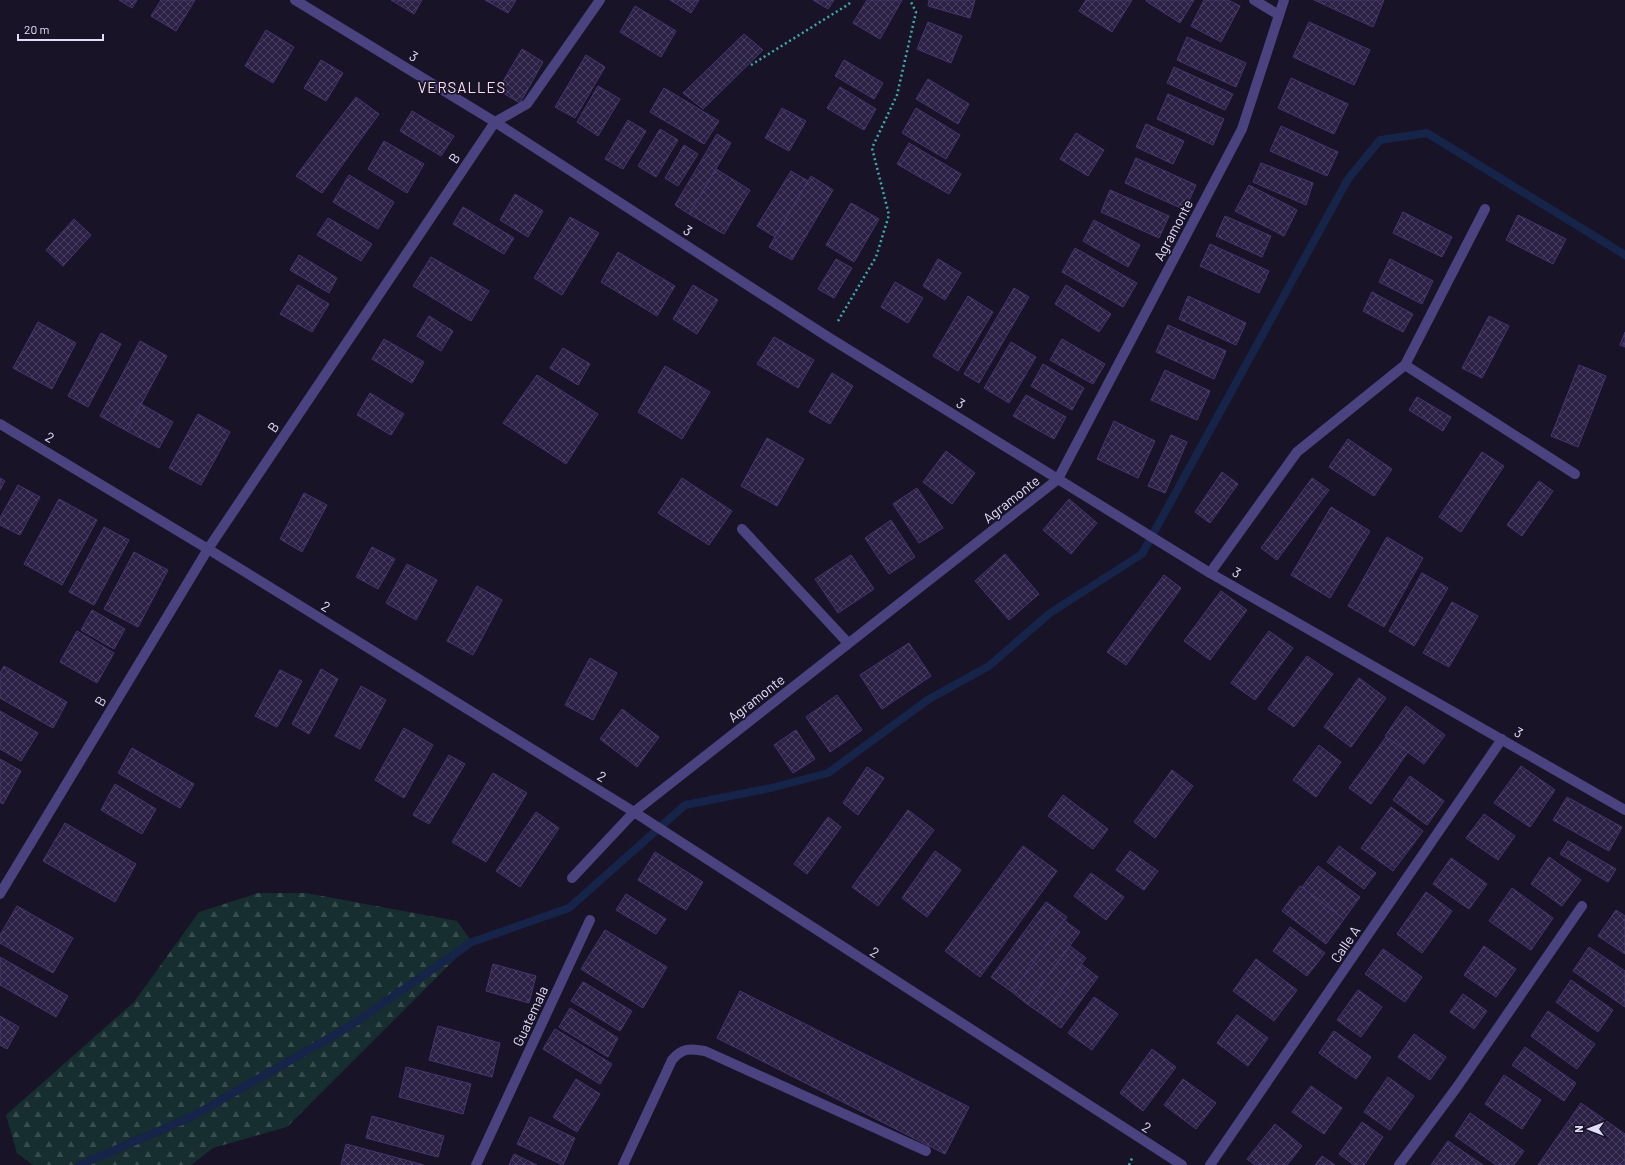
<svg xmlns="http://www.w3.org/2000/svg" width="1625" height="1165" viewBox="0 0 1625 1165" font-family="Barlow,sans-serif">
<defs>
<pattern id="forest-firs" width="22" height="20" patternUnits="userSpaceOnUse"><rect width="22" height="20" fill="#162e2f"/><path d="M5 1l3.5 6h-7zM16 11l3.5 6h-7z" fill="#384c4e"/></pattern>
<pattern id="building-cross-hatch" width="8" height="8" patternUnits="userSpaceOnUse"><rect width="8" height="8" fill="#2b2145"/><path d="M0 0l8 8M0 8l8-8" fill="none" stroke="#494161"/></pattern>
</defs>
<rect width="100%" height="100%" fill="#181326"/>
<!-- forest -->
<polygon fill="url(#forest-firs)" points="258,893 306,893 457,921 472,942 287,1127 213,1148 191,1165 33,1165 17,1153 6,1115 134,1002 199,912"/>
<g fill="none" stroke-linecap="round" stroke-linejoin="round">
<!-- stream -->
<polyline stroke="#152448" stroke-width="8" points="80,1165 193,1116 350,1026 472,942 569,908 685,805 771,788 828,773 929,699 989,666 1050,613 1142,554 1348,179 1380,140 1427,133 1625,255"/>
</g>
<!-- building -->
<g fill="url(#building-cross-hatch)" stroke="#46356e">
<polygon points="119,0 137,0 132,8"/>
<polygon points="161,0 195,0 176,31 151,16"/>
<polygon points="391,0 422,0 414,14"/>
<polygon points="485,0 516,0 508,13"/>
<polygon points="670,0 699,0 691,13"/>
<polygon points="813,0 834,0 828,9"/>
<polygon points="867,0 902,0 880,39 853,23"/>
<polygon points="929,0 975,0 970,18 928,6"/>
<polygon points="1086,0 1132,0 1112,32 1079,11"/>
<polygon points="1147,0 1194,0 1180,23 1146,1"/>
<polygon points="1204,0 1228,0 1240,6 1221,42 1191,26"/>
<polygon points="1314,0 1384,0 1373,27"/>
<polygon points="635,6 676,31 661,57 620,32"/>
<polygon points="928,22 962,36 951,63 917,49"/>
<polygon points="1309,22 1370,50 1354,85 1293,57"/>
<polygon points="266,30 294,47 273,83 245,66"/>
<polygon points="744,34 763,50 703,109 683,93"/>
<polygon points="1187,37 1246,63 1236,87 1177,60"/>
<polygon points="522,49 543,62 520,103 498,90"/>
<polygon points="586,55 605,67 575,118 555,107"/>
<polygon points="321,60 343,73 326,101 304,88"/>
<polygon points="844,60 883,83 874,99 835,76"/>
<polygon points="1174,67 1233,94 1225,110 1167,83"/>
<polygon points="1291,78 1348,104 1334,134 1278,108"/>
<polygon points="928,79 969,104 958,124 916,99"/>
<polygon points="598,86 620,99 598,136 577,122"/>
<polygon points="840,87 876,109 864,130 827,108"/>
<polygon points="664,88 719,121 704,144 650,112"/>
<polygon points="1168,94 1224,119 1213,145 1157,119"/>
<polygon points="356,97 379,114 322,193 296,176"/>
<polygon points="782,108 806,121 789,151 765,138"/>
<polygon points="916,108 960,135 946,159 902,133"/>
<polygon points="412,111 454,136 441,156 400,131"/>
<polygon points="628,120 646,131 623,169 605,159"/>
<polygon points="1146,124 1184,141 1173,164 1136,147"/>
<polygon points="1281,126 1338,152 1327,176 1270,151"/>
<polygon points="660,129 678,140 656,177 638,166"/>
<polygon points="1076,133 1104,150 1088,176 1060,159"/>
<polygon points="717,134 731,143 689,214 675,205"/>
<polygon points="384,141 424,164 407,193 368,169"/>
<polygon points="909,143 961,174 949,194 897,164"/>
<polygon points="684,145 698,154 678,186 665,178"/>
<polygon points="1136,158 1196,185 1185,210 1125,183"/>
<polygon points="1261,163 1313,183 1306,205 1253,182"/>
<polygon points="716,169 750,190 724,234 689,214"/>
<polygon points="791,171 808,181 775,237 757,226"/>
<polygon points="349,175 394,202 378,229 333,202"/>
<polygon points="811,176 833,190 792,260 769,247"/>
<polygon points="1249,185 1297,210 1284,236 1235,211"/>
<polygon points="1110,190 1169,216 1159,238 1101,212"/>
<polygon points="515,194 543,211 528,237 500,220"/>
<polygon points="851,203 879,219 854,262 826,245"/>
<polygon points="463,207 514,238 504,254 453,224"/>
<polygon points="1403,212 1452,237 1442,257 1393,233"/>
<polygon points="1518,215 1566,239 1553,264 1506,240"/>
<polygon points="1225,216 1271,236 1262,257 1216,236"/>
<polygon points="570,217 599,233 562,295 534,278"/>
<polygon points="328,218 372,244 361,261 317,235"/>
<polygon points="74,219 91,235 63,266 46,250"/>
<polygon points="1094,220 1140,245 1128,267 1083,241"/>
<polygon points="1210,244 1269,271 1259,293 1200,266"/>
<polygon points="1075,248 1137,283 1123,307 1062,272"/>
<polygon points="618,252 675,286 657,316 601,282"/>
<polygon points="299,255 337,278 329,293 290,270"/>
<polygon points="431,257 489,291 471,321 413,286"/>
<polygon points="836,259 852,268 834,298 818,289"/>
<polygon points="938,259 961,273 945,300 923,286"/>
<polygon points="1390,259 1433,281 1422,304 1379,282"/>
<polygon points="895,282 923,298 908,323 881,307"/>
<polygon points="298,285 329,304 312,332 280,314"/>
<polygon points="693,285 718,300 697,334 673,319"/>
<polygon points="1066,285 1111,314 1099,332 1055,304"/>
<polygon points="1014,288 1029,297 979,383 964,374"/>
<polygon points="1372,292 1413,314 1403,332 1363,311"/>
<polygon points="968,296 993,312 958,371 933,356"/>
<polygon points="1188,296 1246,323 1236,345 1179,319"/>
<polygon points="429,316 453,331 441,351 417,336"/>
<polygon points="1489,316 1509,326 1482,378 1462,368"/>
<polygon points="38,322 76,343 52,389 13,368"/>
<polygon points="1168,325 1226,351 1214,379 1156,352"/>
<polygon points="1625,332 1625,347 1620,345"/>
<polygon points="101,333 121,344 88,407 68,396"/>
<polygon points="774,337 814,360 798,388 757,364"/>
<polygon points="384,339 424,362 412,383 372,359"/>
<polygon points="1062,339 1105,364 1093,384 1050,360"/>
<polygon points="140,341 167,356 127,431 100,416"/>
<polygon points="1011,342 1036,357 1009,403 984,388"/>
<polygon points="563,348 590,364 578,385 550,368"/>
<polygon points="1043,364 1084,388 1072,410 1031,386"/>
<polygon points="1579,365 1606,376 1578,447 1551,436"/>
<polygon points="665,366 710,392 682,439 638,412"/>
<polygon points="1165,370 1210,391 1197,420 1151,400"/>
<polygon points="832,373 853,386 830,424 809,412"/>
<polygon points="537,375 598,414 566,464 503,423"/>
<polygon points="370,393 404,414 391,435 357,415"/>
<polygon points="1026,395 1066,417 1054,439 1013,416"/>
<polygon points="1417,397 1451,417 1443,431 1409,410"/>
<polygon points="141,404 173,422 159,448 127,431"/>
<polygon points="198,414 230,432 201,485 169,468"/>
<polygon points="1114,421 1155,441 1138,478 1097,459"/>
<polygon points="1171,435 1187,442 1165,493 1148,486"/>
<polygon points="767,438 804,459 777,506 741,486"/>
<polygon points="1348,439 1392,469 1374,496 1329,467"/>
<polygon points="946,451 975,473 952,504 923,482"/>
<polygon points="1482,452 1504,466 1461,532 1439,517"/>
<polygon points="1222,472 1238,484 1210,523 1195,512"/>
<polygon points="0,478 5,481 0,490"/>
<polygon points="682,478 732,511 709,545 658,513"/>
<polygon points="1312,478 1329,490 1277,560 1261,548"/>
<polygon points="1539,481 1553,491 1522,536 1507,525"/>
<polygon points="18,485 40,497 20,535 0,525 0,518"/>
<polygon points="917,488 943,528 919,543 893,504"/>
<polygon points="304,493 327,505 302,552 280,539"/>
<polygon points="59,499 97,520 62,585 24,564"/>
<polygon points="1069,499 1097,523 1071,554 1043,530"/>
<polygon points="1331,507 1370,531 1330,598 1291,575"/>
<polygon points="891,520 915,557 889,574 865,538"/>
<polygon points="104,527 129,540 94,605 69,592"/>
<polygon points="1387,537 1423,558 1384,627 1348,606"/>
<polygon points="372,547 395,559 378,589 356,577"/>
<polygon points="134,552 168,570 138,627 104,609"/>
<polygon points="1005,554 1039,594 1009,620 975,581"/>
<polygon points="851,555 874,589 838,613 815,579"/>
<polygon points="407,564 437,580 416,620 386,603"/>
<polygon points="1422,573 1448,588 1414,646 1389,631"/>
<polygon points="1164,575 1181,588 1126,665 1107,652"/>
<polygon points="477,586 502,600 473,655 447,641"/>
<polygon points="1221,591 1247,610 1210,660 1184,641"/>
<polygon points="1452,602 1478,616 1449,667 1423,653"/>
<polygon points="92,610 125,629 114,649 81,630"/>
<polygon points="77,631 114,653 97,683 60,662"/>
<polygon points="1269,631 1293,648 1255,700 1231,683"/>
<polygon points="909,643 931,676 882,709 860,675"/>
<polygon points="1307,656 1333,674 1294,727 1268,709"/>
<polygon points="590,658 617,673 593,720 565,705"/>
<polygon points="4,666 67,702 53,728 0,698 0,673"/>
<polygon points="321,669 338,679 309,734 292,724"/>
<polygon points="280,670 302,681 277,727 255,716"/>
<polygon points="1359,678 1386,698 1351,747 1324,727"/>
<polygon points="361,686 386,700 360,749 335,736"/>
<polygon points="837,695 862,730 830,752 806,717"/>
<polygon points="1406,706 1445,735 1424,764 1385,736"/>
<polygon points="622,709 659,737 637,767 600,739"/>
<polygon points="0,711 38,733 21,761 0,749"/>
<polygon points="404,728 433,745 404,798 375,780"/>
<polygon points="796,730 815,759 793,773 774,745"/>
<polygon points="1386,737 1408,752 1371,804 1349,788"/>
<polygon points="1319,745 1341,762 1316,797 1293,780"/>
<polygon points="132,748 194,784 180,808 118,773"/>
<polygon points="449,755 465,764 429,824 413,815"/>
<polygon points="0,759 21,771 3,804 0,802"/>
<polygon points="1521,766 1555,790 1530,827 1494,803"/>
<polygon points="867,767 884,778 858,815 843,803"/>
<polygon points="1172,770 1193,786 1155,838 1134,822"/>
<polygon points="493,773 527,793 486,862 452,842"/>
<polygon points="1410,776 1444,801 1427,825 1393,800"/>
<polygon points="115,784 156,809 142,834 101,810"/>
<polygon points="1063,795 1108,829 1093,849 1048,816"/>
<polygon points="1567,797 1622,827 1609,851 1553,820"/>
<polygon points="1391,807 1423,831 1393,871 1361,848"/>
<polygon points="908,810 934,830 878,906 852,887"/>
<polygon points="536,812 559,828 520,887 496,871"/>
<polygon points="1484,814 1515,836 1498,860 1466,838"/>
<polygon points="828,817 841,827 807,874 794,864"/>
<polygon points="65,823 136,864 115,902 43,861"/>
<polygon points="1568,841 1616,869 1608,882 1560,854"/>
<polygon points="1023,846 1057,871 980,977 945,951"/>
<polygon points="1339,846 1376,873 1364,889 1327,862"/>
<polygon points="935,851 961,870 927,917 902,898"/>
<polygon points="1130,851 1158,871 1144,890 1116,870"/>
<polygon points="655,852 703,882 686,910 638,880"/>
<polygon points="1549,857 1581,880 1562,906 1531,884"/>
<polygon points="1451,858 1487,884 1469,909 1433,884"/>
<polygon points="1318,866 1360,897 1344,919 1302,887"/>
<polygon points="1091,873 1124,897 1106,920 1074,896"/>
<polygon points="1300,886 1344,919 1326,944 1282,911"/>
<polygon points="1512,888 1553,918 1531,950 1489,921"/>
<polygon points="1426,892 1452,911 1422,953 1397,934"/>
<polygon points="626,894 666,919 656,934 616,910"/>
<polygon points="1046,902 1067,917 1012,992 991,977"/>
<polygon points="17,906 73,938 53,973 0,943 0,935"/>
<polygon points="1616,910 1625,916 1625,954 1598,936"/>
<polygon points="1064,920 1080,932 1027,1004 1012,992"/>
<polygon points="1290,927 1325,953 1307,976 1273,951"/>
<polygon points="605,930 667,967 643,1008 581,969"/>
<polygon points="1070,946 1086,958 1043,1015 1027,1004"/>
<polygon points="1484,946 1516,969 1496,997 1464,975"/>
<polygon points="1589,947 1625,971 1625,1007 1573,971"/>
<polygon points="1383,949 1422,977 1405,1002 1365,974"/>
<polygon points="0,957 68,996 56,1017 0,985"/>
<polygon points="1256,959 1297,990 1274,1021 1233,991"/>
<polygon points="493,964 536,976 529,1003 486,991"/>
<polygon points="1081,964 1098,977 1061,1028 1043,1015"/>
<polygon points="1571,980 1613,1010 1598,1032 1556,1002"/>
<polygon points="583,982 632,1011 620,1031 571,1001"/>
<polygon points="1358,990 1382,1007 1361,1037 1337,1020"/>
<polygon points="740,991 969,1107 945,1154 717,1038"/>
<polygon points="1463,994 1487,1011 1474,1029 1450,1012"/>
<polygon points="1094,997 1118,1014 1092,1050 1068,1033"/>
<polygon points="570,1008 618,1038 608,1057 559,1027"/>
<polygon points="1548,1011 1595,1044 1577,1069 1531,1036"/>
<polygon points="1237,1015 1268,1038 1248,1066 1217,1043"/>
<polygon points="0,1016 19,1027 7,1049 0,1045"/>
<polygon points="438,1026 500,1043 492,1077 429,1060"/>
<polygon points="555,1029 612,1064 600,1084 543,1049"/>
<polygon points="1334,1031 1371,1057 1356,1079 1319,1053"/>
<polygon points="1414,1034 1446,1057 1430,1080 1398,1057"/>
<polygon points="1525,1047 1576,1083 1564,1101 1512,1065"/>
<polygon points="1152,1049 1176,1067 1143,1111 1120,1093"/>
<polygon points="406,1067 471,1084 463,1114 399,1097"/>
<polygon points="1504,1075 1541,1100 1522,1129 1485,1104"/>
<polygon points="1388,1077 1414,1096 1390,1130 1364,1112"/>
<polygon points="576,1079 600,1094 577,1132 553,1117"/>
<polygon points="1183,1079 1216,1103 1196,1129 1164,1105"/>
<polygon points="1311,1086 1342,1108 1324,1134 1292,1112"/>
<polygon points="1581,1103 1625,1134 1625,1165 1538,1165"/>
<polygon points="1470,1113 1524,1151 1514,1165 1496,1165 1455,1136"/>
<polygon points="372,1116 444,1136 438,1157 366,1138"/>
<polygon points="530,1117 575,1138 563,1165 517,1144"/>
<polygon points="1362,1122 1383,1137 1364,1165 1354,1165 1339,1154"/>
<polygon points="1275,1124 1302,1146 1287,1165 1255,1165 1247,1159"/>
<polygon points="1448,1141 1483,1165 1431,1165"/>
<polygon points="346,1144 424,1165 341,1165"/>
<polygon points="514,1154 537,1165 509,1165"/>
<polygon points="1322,1156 1335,1165 1315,1165"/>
</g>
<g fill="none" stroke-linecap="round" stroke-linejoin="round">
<!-- path -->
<g stroke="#3eaaad" stroke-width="2.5" stroke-dasharray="2 3" stroke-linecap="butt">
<polyline points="751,65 849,4 850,0"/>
<polyline points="838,321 876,257 889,215 872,148 897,95 916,12 910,0"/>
<polyline points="1129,1165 1133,1156"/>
</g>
<!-- lane -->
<g stroke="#4a4380" stroke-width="10">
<polyline points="1405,365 1575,474"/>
<polyline points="742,529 848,643"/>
<path d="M623,1165L672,1060C682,1048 690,1048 705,1051L926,1151"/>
</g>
<!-- street -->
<g stroke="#4a4380" stroke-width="10">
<polyline points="295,0 495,122 828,337 1210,573 1625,810"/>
<polyline points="1254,0 1279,15"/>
<polyline points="0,424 208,549 634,812 1182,1165"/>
<polyline points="1210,573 1297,452 1405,365 1485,209"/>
<polyline points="572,878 634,812 1058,479 1242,129 1284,0"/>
<polyline points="0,894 208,549 495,122 527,104 600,0"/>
<polyline points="476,1165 590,920"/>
<polyline points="1210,1165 1502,739"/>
<polyline points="1399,1165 1457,1087 1582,906"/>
</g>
</g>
<g text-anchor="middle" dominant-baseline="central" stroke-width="3.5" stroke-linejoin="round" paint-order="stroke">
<!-- street labels -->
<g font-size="14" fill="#e2dcfb" stroke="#181326">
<text transform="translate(414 56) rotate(31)">3</text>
<text transform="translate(454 158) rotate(-56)">B</text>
<text transform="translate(688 230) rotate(33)">3</text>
<text transform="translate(1173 230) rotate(-62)">Agramonte</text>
<text transform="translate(961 403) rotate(32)">3</text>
<text transform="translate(273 427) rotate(-56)">B</text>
<text transform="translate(50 437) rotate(31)">2</text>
<text transform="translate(1011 499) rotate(-38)">Agramonte</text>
<text transform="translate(1237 572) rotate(30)">3</text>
<text transform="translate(326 606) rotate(32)">2</text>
<text transform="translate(756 698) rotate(-38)">Agramonte</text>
<text transform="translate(100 701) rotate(-59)">B</text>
<text transform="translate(1519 732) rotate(30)">3</text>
<text transform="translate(602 776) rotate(32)">2</text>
<text transform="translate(1345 944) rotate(-56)">Calle A</text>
<text transform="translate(875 952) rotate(33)">2</text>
<text transform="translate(530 1016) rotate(-65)">Guatemala</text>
<text transform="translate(1147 1127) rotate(33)">2</text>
</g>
<!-- neighbourhood labels -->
<g font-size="15" letter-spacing="1" fill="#fbddee" stroke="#181326">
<text x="462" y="87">VERSALLES</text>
</g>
</g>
<!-- north arrow -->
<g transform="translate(1589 1129) rotate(270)" stroke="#181326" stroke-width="3" paint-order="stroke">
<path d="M0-3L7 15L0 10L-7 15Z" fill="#e2dcfb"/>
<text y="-6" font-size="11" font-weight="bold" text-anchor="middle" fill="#e2dcfb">N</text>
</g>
<!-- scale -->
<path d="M18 34v6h85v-6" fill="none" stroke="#e2dcfb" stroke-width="2"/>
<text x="24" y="34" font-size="12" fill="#e2dcfb" stroke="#181326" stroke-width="3" paint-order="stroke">20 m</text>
</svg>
